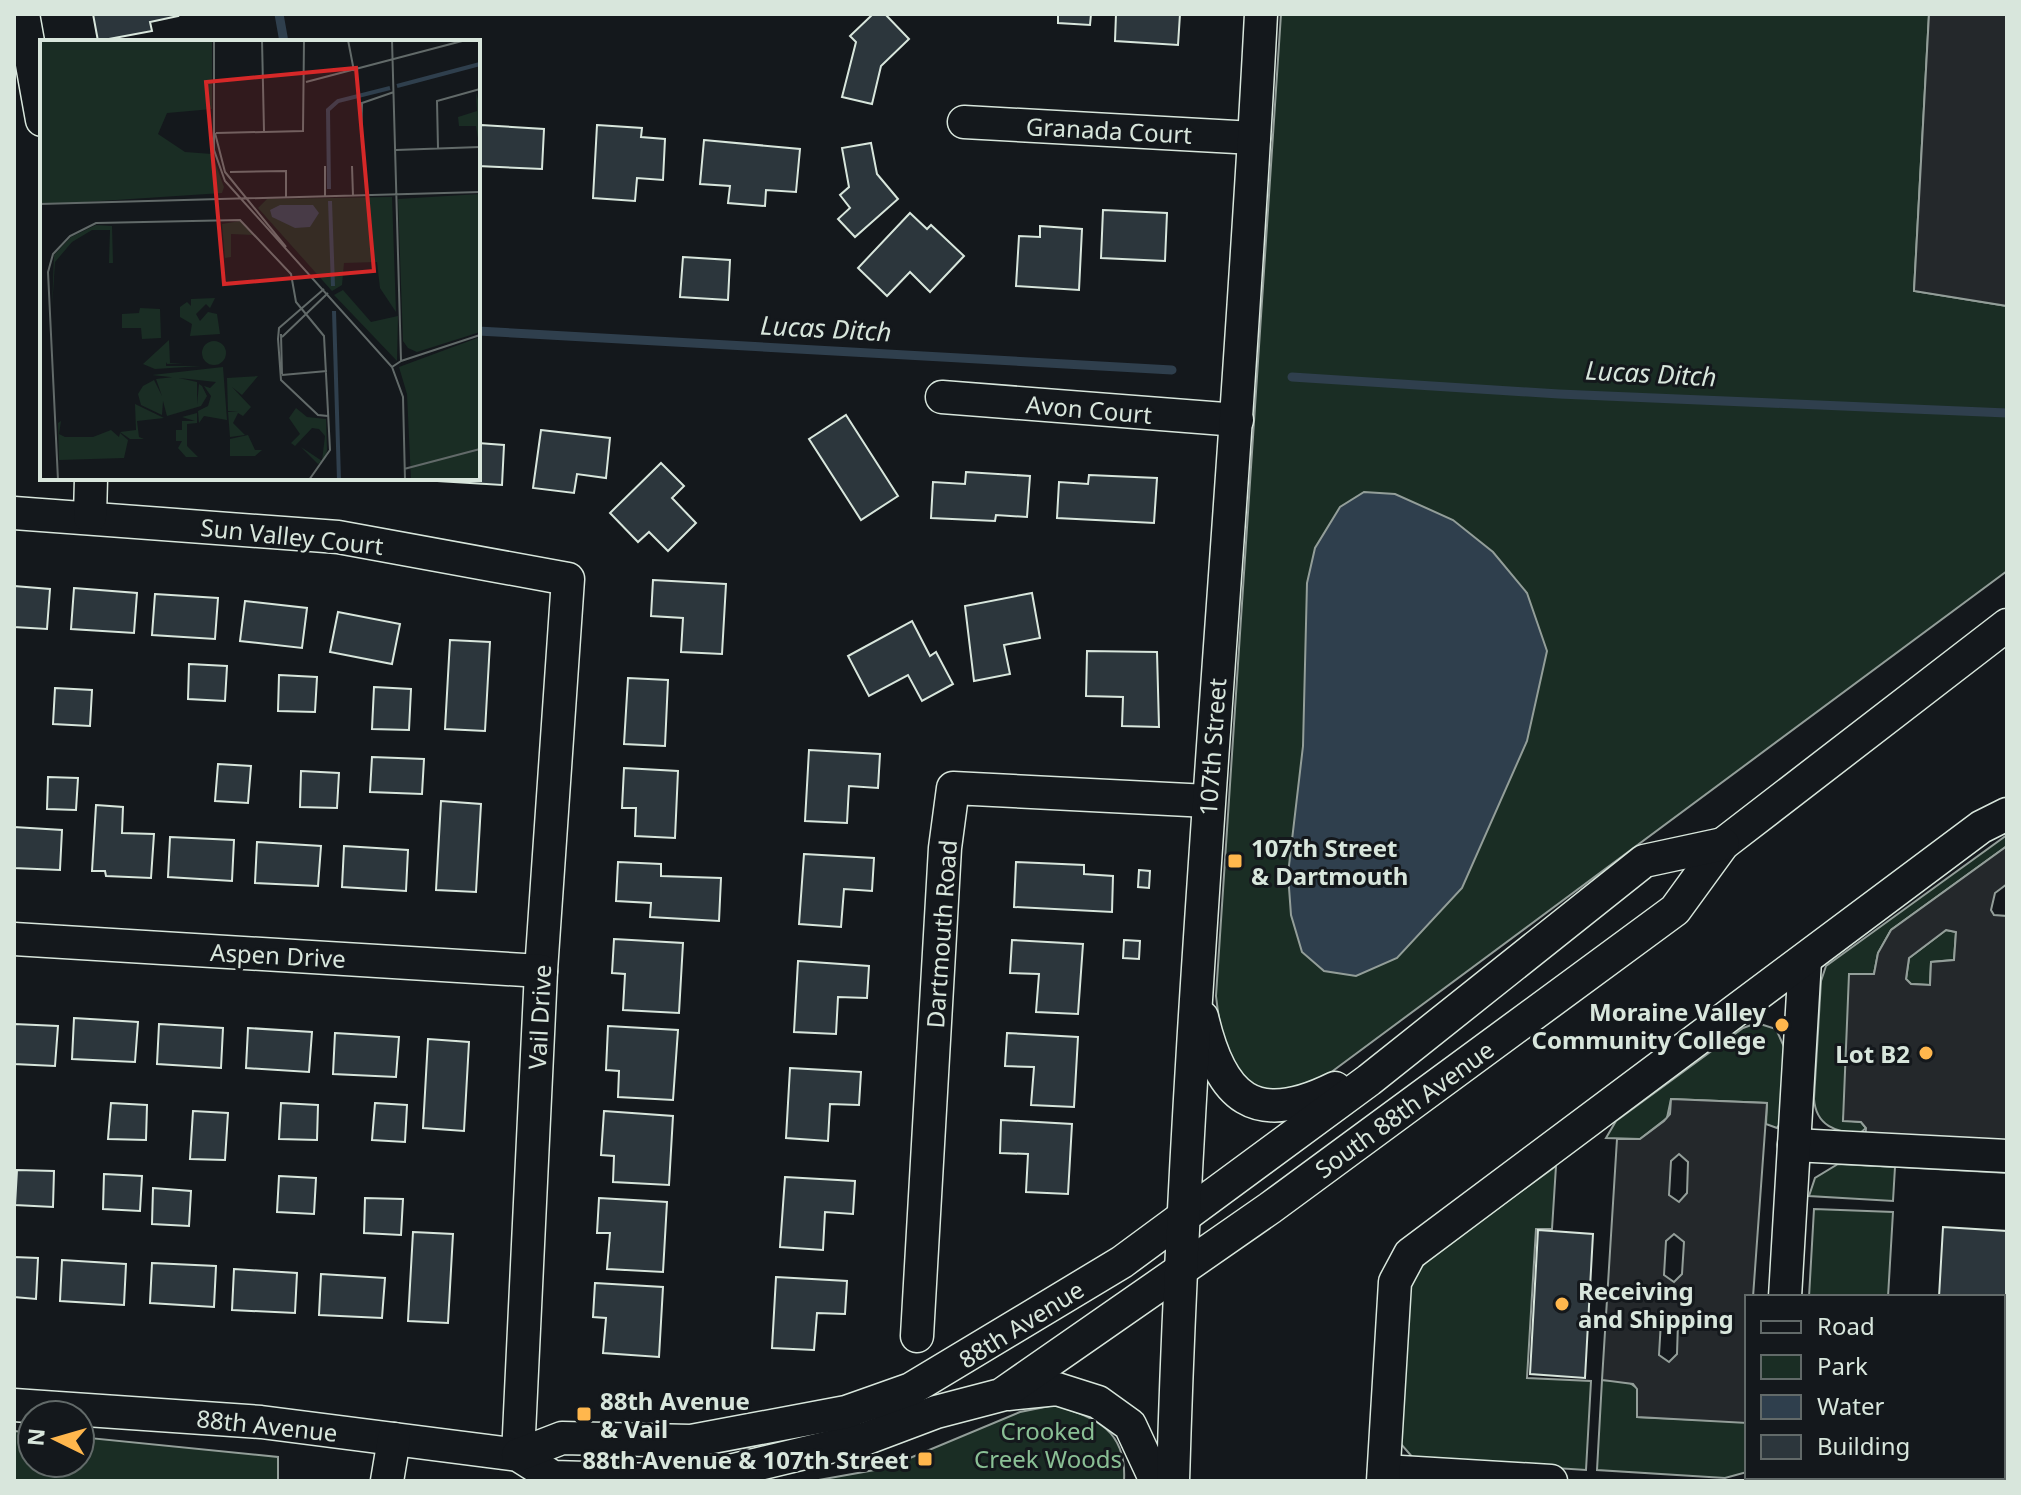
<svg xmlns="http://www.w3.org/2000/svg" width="2021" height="1495" viewBox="0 0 2021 1495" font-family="'Noto Sans',sans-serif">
<rect width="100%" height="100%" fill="#14181c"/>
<!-- green -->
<g fill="#1a2d24" stroke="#939e99" stroke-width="2">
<path d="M1281,14H1929L1914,291L2007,306V571L1326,1076L1296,1094C1283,1092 1265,1092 1253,1087C1225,1075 1219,1022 1216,996Z"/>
<path d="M2007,835V846L1891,930L1878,953L1874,974L1870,975L1843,1120L1861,1122L1866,1128L1859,1134C1836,1132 1816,1126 1814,1099L1821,981L1826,966Z"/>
<polygon points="1946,930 1956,932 1954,960 1931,962 1930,985 1911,984 1906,979 1909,958"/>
<polygon points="1757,1023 1776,1029 1785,1049 1781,1122 1777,1128 1766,1124 1767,1103 1671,1099 1667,1118 1640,1139 1606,1138 1616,1121 1743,1028"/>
<polygon points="1838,1164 1895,1167 1893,1201 1809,1196 1815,1178"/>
<polygon points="1556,1166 1552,1229 1536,1229 1527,1378 1591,1381 1586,1470 1414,1459 1400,1443 1410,1287 1418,1270 1432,1256"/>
<polygon points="1814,1209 1893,1212 1888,1297 1809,1297"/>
<polygon points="1602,1380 1627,1381 1637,1388 1638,1417 1747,1422 1747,1472 1725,1478 1597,1470"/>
<path d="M1055,1405C1097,1418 1127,1431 1124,1481H813L886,1468L1020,1412Z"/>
<polygon points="14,1431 32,1433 32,1463 80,1463 80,1437 278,1457 278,1481 14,1481"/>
</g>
<!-- parking -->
<g fill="#24282b" stroke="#939e99" stroke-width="2" fill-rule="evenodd">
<polygon points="1929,14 2007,14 2007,306 1914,291"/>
<path d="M2007,846V884L1995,893L1991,910L1994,915L2007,916V1173L1863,1165L1866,1128L1861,1122L1843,1121L1849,974H1874L1878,953L1891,930ZM1946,930L1956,932L1954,960L1931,962L1930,985L1911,984L1906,979L1909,958Z"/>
<path d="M1671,1099L1767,1103L1753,1297H1747V1423L1637,1417V1389L1633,1384L1602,1380L1617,1139H1640L1664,1121L1670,1114ZM1679,1154L1688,1162L1687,1193L1679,1202L1669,1195L1671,1161ZM1674,1234L1684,1242L1682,1274L1674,1282L1664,1275L1666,1241ZM1669,1314L1678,1322L1677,1354L1669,1362L1659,1355L1661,1321Z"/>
</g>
<!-- water -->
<polygon fill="#2f3f4d" stroke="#939e99" stroke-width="2" points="1364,492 1395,494 1453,520 1493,552 1527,593 1547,651 1527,741 1462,888 1397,958 1356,976 1324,971 1302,952 1291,915 1288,874 1303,746 1307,583 1315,548 1340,507"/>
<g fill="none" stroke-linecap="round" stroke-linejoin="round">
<!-- stream -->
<g stroke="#2f3f4d" stroke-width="9">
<polyline points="279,14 284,42"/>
<polyline points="478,331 1172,370"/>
<polyline points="1292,377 1559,394 2007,413"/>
</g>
</g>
<!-- building -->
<g fill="#2c363c" stroke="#d8e6dc" stroke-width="2">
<polygon points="93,14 177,14 178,16 150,22 152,31 98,41"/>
<polygon points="873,14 885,14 909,39 881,66 872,104 842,97 856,42 850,36"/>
<polygon points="1058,14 1091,14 1090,25 1058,23"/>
<polygon points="1116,14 1180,14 1178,45 1115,41"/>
<polygon points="481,125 544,129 542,169 478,166"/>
<polygon points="597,125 642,128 641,137 665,139 663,180 637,178 635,201 593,198"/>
<polygon points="704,140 800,149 796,192 766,190 765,206 728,203 730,186 700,184"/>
<polygon points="871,143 877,174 898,199 855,237 838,219 850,208 840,195 849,187 842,148"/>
<polygon points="1103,210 1167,213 1165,261 1101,258"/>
<polygon points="910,213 927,229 931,225 964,256 930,292 910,272 887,296 858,268"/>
<polygon points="1040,226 1082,229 1079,290 1016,286 1019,236 1040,237"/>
<polygon points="683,257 730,260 728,300 680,297"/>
<polygon points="846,415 898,496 861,520 809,439"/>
<polygon points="541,430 610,438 606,478 577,474 574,493 533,488"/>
<polygon points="478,443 504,445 502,485 438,481 438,478 478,478"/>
<polygon points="661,463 684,486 672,498 696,523 668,551 649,532 638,542 610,513"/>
<polygon points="966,472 1030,476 1027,517 996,515 995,521 931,518 933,482 965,484"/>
<polygon points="1089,475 1157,478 1154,523 1057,518 1059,482 1088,484"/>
<polygon points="653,580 726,584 722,654 681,652 683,618 651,616"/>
<polygon points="14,586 50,589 47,629 14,627"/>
<polygon points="74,588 137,593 134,633 71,629"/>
<polygon points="1032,593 1040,638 1004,645 1010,674 974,681 965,606"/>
<polygon points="155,594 218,598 215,639 152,635"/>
<polygon points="245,601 307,608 302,648 240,641"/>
<polygon points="338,612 400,624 392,664 330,652"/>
<polygon points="912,621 930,656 936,652 953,684 922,701 908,675 869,696 848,656"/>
<polygon points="450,640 490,642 485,731 445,729"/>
<polygon points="1087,651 1157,652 1159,727 1122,726 1123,697 1086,696"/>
<polygon points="189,664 227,666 225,701 188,699"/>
<polygon points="279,675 317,677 315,712 278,711"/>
<polygon points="628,678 668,680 665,746 624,744"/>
<polygon points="374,687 411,689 409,730 372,729"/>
<polygon points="55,688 92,690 90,726 53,724"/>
<polygon points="809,750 880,754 878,788 849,786 847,823 805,821"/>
<polygon points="372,757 424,759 422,794 370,792"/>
<polygon points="218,764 251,766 248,803 215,801"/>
<polygon points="624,768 678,771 675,838 635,836 636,808 622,808"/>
<polygon points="301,771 339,773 337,808 300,807"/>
<polygon points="48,777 78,778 76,810 47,809"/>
<polygon points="441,801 481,804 476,892 436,890"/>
<polygon points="96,805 123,807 122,833 154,834 151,878 106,876 105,871 92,871"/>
<polygon points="14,827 62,830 60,870 14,868"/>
<polygon points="170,837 234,840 232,881 168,877"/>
<polygon points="257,842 321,846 318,886 255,883"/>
<polygon points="344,846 408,850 406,891 342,887"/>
<polygon points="804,854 874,858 872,891 844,889 841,927 799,924"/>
<polygon points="618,862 661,864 661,876 721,878 719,921 650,917 651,903 616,901"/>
<polygon points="1016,862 1084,865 1084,874 1113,876 1112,912 1014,907"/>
<polygon points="1139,870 1150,871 1149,888 1138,887"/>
<polygon points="614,939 683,943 679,1013 623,1010 625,974 612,973"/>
<polygon points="1012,940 1083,944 1078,1014 1036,1012 1039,974 1010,973"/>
<polygon points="1124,940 1140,941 1139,959 1123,958"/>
<polygon points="798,961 869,966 867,998 838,997 836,1034 794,1032"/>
<polygon points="74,1018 138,1022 135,1062 72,1059"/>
<polygon points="14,1024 58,1026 55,1066 14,1064"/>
<polygon points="159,1024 223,1028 221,1068 157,1064"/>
<polygon points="608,1026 678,1030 673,1100 618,1097 619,1071 606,1070"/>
<polygon points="248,1028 312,1032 309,1072 246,1068"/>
<polygon points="335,1033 399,1037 396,1077 333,1074"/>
<polygon points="1007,1033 1078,1037 1074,1107 1031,1105 1034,1067 1005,1066"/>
<polygon points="428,1039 469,1042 464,1131 423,1128"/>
<polygon points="790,1068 861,1072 859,1105 830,1104 828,1141 786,1138"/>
<polygon points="111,1103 147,1105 146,1140 108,1139"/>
<polygon points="281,1103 318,1105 317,1140 279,1139"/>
<polygon points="375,1103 407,1105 405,1142 372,1140"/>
<polygon points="193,1111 228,1113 225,1160 190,1159"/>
<polygon points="604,1111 673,1116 669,1185 613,1182 614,1156 601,1155"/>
<polygon points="1001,1120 1072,1124 1068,1194 1026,1192 1028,1154 1000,1153"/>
<polygon points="17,1170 54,1171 53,1207 15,1205"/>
<polygon points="104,1174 142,1176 140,1211 103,1209"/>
<polygon points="279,1176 316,1178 314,1214 277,1212"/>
<polygon points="785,1177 855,1181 853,1214 825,1212 823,1250 780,1247"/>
<polygon points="153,1188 191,1191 189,1226 152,1224"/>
<polygon points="365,1198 403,1199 401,1235 364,1233"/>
<polygon points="599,1198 667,1202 663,1272 607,1269 610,1233 597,1233"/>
<polygon points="1943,1227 2007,1231 2007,1455 2003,1455 2003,1297 1939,1297"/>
<polygon points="1538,1230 1593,1234 1585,1378 1530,1374"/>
<polygon points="413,1232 453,1234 448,1323 408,1321"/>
<polygon points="14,1257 38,1258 36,1299 14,1297"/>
<polygon points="62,1260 126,1264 124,1305 60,1301"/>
<polygon points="152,1263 216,1266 214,1307 150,1303"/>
<polygon points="234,1269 297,1273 295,1313 232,1310"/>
<polygon points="321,1274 385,1278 382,1318 319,1315"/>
<polygon points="776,1277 847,1281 845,1314 817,1313 814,1350 772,1348"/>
<polygon points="595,1283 663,1287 659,1357 603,1353 606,1318 593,1317"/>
</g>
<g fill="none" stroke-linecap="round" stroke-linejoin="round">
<defs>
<g id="minor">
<polyline points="23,14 42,120"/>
<polyline points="964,122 1254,138"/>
<polyline points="942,397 1237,420"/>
<polyline points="14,513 338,537 568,579 541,971 518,1455"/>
<polyline points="90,517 91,478"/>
<polyline points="14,939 541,971"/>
<path d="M1202,1017C1221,1098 1254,1128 1335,1088"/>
<polyline points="1794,1145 2007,1156"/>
<polyline points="1785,1297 1805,960"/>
<polyline points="917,1336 945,848 953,788 1208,801"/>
<polyline points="1008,1394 1057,1389 1098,1402 1130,1425 1156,1481"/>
<polyline points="14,1405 261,1422 518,1455 553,1477 688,1481 867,1438 936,1412 1001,1395 1270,1208 1675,910 1723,844 2007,625"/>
<polyline points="518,1455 562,1438 691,1441 846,1412 911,1389 1122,1262 1369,1080 1644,861 1723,844"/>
<polyline points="1384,1471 1551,1481"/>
<polyline points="387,1481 394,1439"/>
<path d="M1173,1481C1187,991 1236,503 1261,14"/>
<polyline points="1383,1481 1395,1282 1410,1254 1981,827 2007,814"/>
<polyline points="1775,1481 1775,1477"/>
</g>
</defs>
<!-- minor casing -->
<use href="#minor" stroke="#d8e6dc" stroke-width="35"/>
<!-- minor -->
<use href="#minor" stroke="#14181c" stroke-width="32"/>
</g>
<!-- markers -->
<g fill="#ffb74d" stroke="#14181c" stroke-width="3">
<rect x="1227" y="853" width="16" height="16" rx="4"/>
<circle cx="1782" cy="1025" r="8"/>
<circle cx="1926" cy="1053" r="8"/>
<circle cx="1562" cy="1304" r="8"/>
<rect x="576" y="1406" width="16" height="16" rx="4"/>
<rect x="917" y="1451" width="16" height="16" rx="4"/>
</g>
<g text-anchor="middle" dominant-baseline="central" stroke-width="6" stroke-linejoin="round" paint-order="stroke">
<!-- street labels -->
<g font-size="24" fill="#d8e6dc" stroke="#14181c">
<text transform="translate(1109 130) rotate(3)">Granada Court</text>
<text transform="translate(1089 409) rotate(5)">Avon Court</text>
<text transform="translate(292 536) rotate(6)">Sun Valley Court</text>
<text transform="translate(1212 747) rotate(-86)">107th Street</text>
<text transform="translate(941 934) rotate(-86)">Dartmouth Road</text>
<text transform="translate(278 955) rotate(3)">Aspen Drive</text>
<text transform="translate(539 1017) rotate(-87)">Vail Drive</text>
<text transform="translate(1404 1109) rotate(-36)">South 88th Avenue</text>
<text transform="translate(1021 1324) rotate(-32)">88th Avenue</text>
<text transform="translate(267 1425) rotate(6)">88th Avenue</text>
</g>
<!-- poi labels -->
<g font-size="24" font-weight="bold" fill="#d8e6dc" stroke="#14181c" text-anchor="start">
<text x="1251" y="847">107th Street<tspan x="1251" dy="28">&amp; Dartmouth</tspan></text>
<text x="1766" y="1011" text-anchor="end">Moraine Valley<tspan x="1766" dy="28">Community College</tspan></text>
<text x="1910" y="1053" text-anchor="end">Lot B2</text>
<text x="1578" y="1290">Receiving<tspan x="1578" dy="28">and Shipping</tspan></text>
<text x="600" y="1400">88th Avenue<tspan x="600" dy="28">&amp; Vail</tspan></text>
<text x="909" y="1459" text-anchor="end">88th Avenue &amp; 107th Street</text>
</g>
<!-- park labels -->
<g font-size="24" fill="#8ac095" stroke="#14181c">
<text x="1048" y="1430">Crooked<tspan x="1048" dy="28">Creek Woods</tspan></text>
</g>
<!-- water labels -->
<g font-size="26" font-style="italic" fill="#d8e6dc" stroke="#14181c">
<text transform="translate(826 328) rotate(3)">Lucas Ditch</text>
<text transform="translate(1651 373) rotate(3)">Lucas Ditch</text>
</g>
</g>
<!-- overview -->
<g transform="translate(40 40)">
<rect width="440" height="440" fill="#14181c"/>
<path d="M172,0V69L127,73L118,94L145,112L172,114L184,147L182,153L0,165V1ZM436,52L440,68L439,105L436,86H419L418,77L437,71ZM440,154V292L377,312L368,308L363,301L358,159ZM352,157L356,272L340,248L337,222L304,223L302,245L292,251L218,168L227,159ZM200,181L213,195L191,194V217L185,218L182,184ZM56,185L72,186L73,223H69L70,190H52L32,202L15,222L12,268L14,215L31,197ZM303,250L331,282L358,276L357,321L294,255ZM175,258L170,268L166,264L156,274L160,281L168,272L177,274L180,294L150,296L152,284L140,277V267L147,262L151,266V259ZM100,268L120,269L121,298L102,299L101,288H82V274L99,273ZM440,297V440H371L367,354L359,327ZM129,300L130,323H144L127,324L126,322V326H161L115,329L103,324ZM162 313a12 12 0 1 1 24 0a12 12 0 1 1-24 0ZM183,327L187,380L164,376L159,383L158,371L168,366L171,356L164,346L170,348L176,342L112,335ZM218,336L202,355L192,347L211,367L203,376L198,373L193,383L205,395L190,397L188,372H198L188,371L187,338ZM134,337L157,342V365L159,344L162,346L167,356L161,366L127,376L123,361L122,375L101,365L98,354L103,346L114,340L122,356L116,339ZM95,364L124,378L97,381L99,397L104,399H90L80,392L96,390ZM256,368L267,377L286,379L287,410L286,418L278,424L261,407L282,421L285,396L279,389L272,388L255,406L251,403L260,394L249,378ZM157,373V383L147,384V406L158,417H146L138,408L142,401H136V390H142V381H155L142,377ZM21,381L19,394L25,397H53L71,390L79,397L80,393L88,400L84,418L19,420L18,383ZM208,395L215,410H222L215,416H190V399Z" fill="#1a2d24"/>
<path d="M240,165H273L279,173L270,187L255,188L232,177L230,170Z" fill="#2f3f4d"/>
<path fill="none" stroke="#2f3f4d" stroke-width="4" d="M357,46L440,24M289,149L288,70L298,61L350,48M290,161L293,246M294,271L299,440"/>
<path fill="none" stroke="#626a69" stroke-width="2" d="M174,0V110L185,141L352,327L363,357L365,440M222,0L224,91M308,0L314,31M352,0L361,321L352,327M266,42L426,0M175,93L185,132L246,207M176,93L263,91L264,0M321,97L322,63L354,52M398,108L397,61L440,49M356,110L440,107M285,126V156M312,126L313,156M190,132L246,131V157M0,164L440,152M284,249L239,288L238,299L241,340L278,375L288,376M241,294L242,334M242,297L288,253M361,321L440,295M242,335L287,331M364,429L440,409M18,440L8,232L13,214L30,196L56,183L200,180L251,234L256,262L284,296L290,410L269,440"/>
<path fill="#d62828" fill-opacity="0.15" stroke="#d62828" stroke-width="4" d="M316,28L334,231L184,244L166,42Z"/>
<rect width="440" height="440" fill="none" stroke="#d8e6dc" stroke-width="4"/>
</g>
<!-- border -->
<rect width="2021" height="1495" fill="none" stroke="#d8e6dc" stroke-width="32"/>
<!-- legend -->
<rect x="1745" y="1295" width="260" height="184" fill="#14181c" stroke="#626a69" stroke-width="2"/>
<rect x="1761" y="1321" width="40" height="12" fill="#14181c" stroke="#626a69" stroke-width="2"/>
<text x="1817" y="1335" font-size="24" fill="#d8e6dc">Road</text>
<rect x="1761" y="1355" width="40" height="24" fill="#1a2d24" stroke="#626a69" stroke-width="2"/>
<text x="1817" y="1375" font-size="24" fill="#d8e6dc">Park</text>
<rect x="1761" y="1395" width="40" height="24" fill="#2f3f4d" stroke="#626a69" stroke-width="2"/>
<text x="1817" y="1415" font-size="24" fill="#d8e6dc">Water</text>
<rect x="1761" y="1435" width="40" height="24" fill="#2c363c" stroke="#626a69" stroke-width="2"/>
<text x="1817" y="1455" font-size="24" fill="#d8e6dc">Building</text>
<!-- north arrow -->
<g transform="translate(56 1439) rotate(275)"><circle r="38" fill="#14181c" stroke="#626a69" stroke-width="2"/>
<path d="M0-6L14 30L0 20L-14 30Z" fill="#ffb74d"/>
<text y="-12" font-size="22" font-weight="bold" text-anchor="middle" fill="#d8e6dc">N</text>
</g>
</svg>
